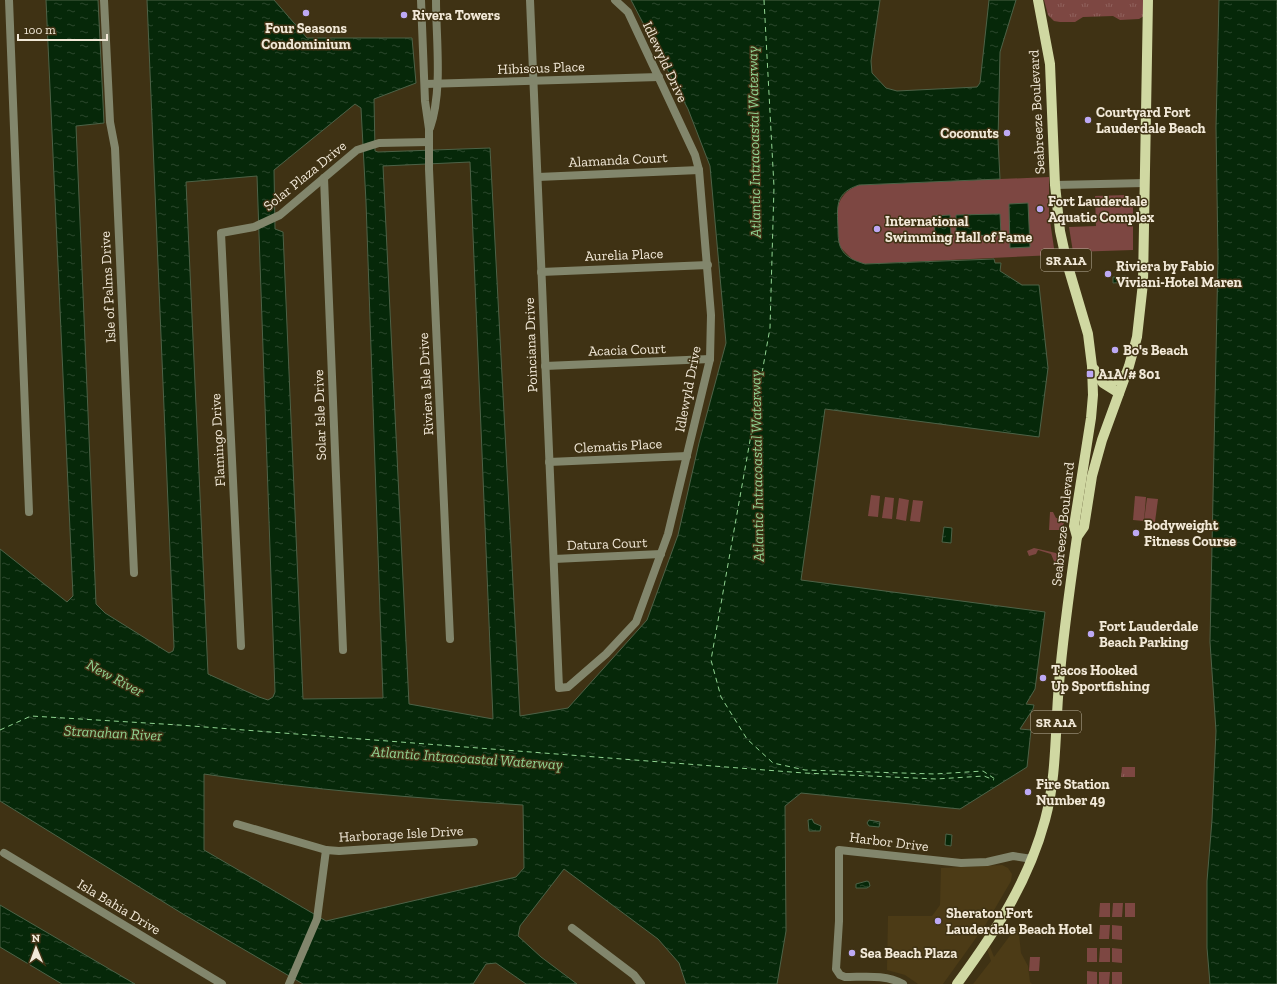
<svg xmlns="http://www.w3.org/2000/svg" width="1277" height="984" viewBox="0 0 1277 984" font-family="'Zilla Slab',serif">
<defs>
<pattern id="park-tufts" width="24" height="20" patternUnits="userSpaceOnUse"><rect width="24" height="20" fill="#7d4742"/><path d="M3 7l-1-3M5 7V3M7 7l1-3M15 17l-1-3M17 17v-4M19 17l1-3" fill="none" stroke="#90625d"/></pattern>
<pattern id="water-ripples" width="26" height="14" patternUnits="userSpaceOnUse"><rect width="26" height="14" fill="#062809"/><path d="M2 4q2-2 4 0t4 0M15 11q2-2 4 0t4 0" fill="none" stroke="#2b472c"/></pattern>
</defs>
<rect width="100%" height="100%" fill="#3f3214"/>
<!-- built -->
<polygon fill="#4c3b16" points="1002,865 1008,868 1012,874 1011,881 983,929 994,957 1018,925 1021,953 1028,966 1030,982 1032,984 973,984 991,961 981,931 943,984 918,984 905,975 887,970 888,916 932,916 940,905 941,868"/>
<!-- green -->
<g fill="#7d4742">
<path d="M1049,177V214L1055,255L865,264L853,260L840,247C835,223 831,195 859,185Z"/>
<polygon points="1126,195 1131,198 1133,202 1133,250 1073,252 1069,227 1096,226 1095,196"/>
<polygon points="871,495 880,496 878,517 868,516"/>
<polygon points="1135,496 1146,497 1144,521 1133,520"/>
<polygon points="885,497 894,498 892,519 882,518"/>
<polygon points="899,498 909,500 906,521 896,519"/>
<polygon points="1147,498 1158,499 1155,522 1144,521"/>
<polygon points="913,500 923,501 920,522 910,521"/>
<polygon points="1050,512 1053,512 1056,518 1062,519 1062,523 1064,523 1060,530 1049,530"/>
<polygon points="1034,548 1056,553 1061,559 1060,574 1060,568 1056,566 1051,554 1038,550 1036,554 1029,556 1027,551"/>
<polygon points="1100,903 1110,903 1110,917 1099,917"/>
<polygon points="1113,903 1123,903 1122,917 1112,917"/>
<rect x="1125" y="903" width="10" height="14"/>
<polygon points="1100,925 1110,925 1109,939 1099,939"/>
<polygon points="1112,925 1122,926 1122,940 1112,939"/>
<rect x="1087" y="948" width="10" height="14"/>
<polygon points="1100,948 1110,948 1110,962 1099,962"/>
<polygon points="1112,948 1122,949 1122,963 1112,962"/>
<polygon points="1030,957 1040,957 1039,971 1029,971"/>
<polygon points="1087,971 1097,972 1097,984 1087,984"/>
<polygon points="1099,972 1110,972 1109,984 1099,984"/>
<rect x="1112" y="972" width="10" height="12"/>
</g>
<!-- park -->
<g fill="url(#park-tufts)">
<polygon points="1044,0 1144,0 1144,16 1139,19 1120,20 1113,16 1083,17 1075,22 1060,22 1054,21 1048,15"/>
<polygon points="1122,767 1135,767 1135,777 1121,777"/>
</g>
<!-- water -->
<g fill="url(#water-ripples)" stroke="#4d6247" fill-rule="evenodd">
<path d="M46,0H98L104,123L76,126L96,604L105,613L169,653L173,651L174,647L147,0H274L307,38H412L416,83L374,99L375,151L378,152L490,148L520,716L568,708L647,620L678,535L699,443L726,343L710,166L688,109L631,0H880L871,61L872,73L886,88L897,91L977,87L980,83L989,0H1016L1000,52L998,140L1000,179L859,185C835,193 837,206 838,228C838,234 838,241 840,246C844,257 855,261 865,264L994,259L995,263H1001L1000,271L1022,285H1039L1048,368L1039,437L825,409L801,580L1045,612L1035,689L1026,704L1034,705L1033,709L1020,729L1031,730L1027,767L960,809L801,793L785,806L786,931L777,984H686L679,963L658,939L564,869L520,926L518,936L541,957L577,984H526L496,963L486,964L473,984H303L183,914L0,801V549L67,602L73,596ZM355,104L361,108L366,202L383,698L303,699L283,232L275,229L274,170ZM470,162L493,719L409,704L383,166ZM257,176L275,692L273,697L268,700L259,697L208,674L186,182ZM204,774C310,790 416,798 523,805L524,868L516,877L326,921L204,850Z"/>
<polygon points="1219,0 1277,0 1277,984 1210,984 1207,948 1207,881 1212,820 1216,731 1210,642 1218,258 1216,127"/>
<polygon points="1028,203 1030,247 1010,248 1009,204"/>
<polygon points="1000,214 1001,235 956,236 956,215"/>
<polygon points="950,215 951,236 935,237 934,216"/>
<polygon points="1126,276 1127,282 1113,283 1113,277"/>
<polygon points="944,527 952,528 951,543 942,542"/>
<polygon points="812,819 814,823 821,826 820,831 809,831 808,820"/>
<polygon points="869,820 880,822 879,827 869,826 867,823"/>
<polygon points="946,834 952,835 951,846 945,845"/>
<polygon points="867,881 869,882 870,886 867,888 856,888 856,884"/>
<polygon points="0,905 135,984 62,984 0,947"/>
</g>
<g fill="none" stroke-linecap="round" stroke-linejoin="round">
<!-- ferry -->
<g stroke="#91d492" stroke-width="1" stroke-dasharray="5 4" stroke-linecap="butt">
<polyline points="764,0 774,187 770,328 711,660 721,697 747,739 773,763 805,770 935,774 983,771 995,779"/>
<polyline points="0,730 31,716 179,725 804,773 936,779 984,776 994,780"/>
</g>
<!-- minor -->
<g stroke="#82866c" stroke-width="8">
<polyline points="9,0 29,512"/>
<polyline points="104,0 110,122 115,148 134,573"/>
<polyline points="421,0 425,101 429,129 429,169 450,639"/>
<polyline points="530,0 559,688 568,687 606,654 636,622 668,534 710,359 711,315 699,170 695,155 628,12 615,0"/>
<polyline points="425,84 659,77"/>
<path d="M430,128C443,90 436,40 436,0"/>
<polyline points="538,177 699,170"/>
<polyline points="324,178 343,650"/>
<polyline points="1055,185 1145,183"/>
<polyline points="541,272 708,265"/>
<polyline points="545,366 710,359"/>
<polyline points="549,462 687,456"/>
<polyline points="554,559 661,554"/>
<polyline points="241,646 221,233 254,227 280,215 357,150 379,143 429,142"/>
<polyline points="237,824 326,850 339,851 474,842"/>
<polyline points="4,853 222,984"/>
<polyline points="572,928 634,975 641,984"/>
<polyline points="289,984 317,919 326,850"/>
<path d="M903,984C885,974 865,977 845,977L840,975L836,969L839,921V850L961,863L987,862L1013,856L1032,859"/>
</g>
<!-- major -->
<g stroke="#d0d8a2" stroke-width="10">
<polyline points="1094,369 1103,383 1119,393"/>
<path d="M1100,376C1109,384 1118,381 1126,374"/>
<polyline points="1077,537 1084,527 1092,476 1102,440 1129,366 1137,337 1143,283 1148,0"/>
<path d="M957,984C995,932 1028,883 1045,820C1057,776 1055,729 1059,684C1063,635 1070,586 1077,537L1074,526L1091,418L1093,395L1092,366L1088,334L1067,263L1060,231L1055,185L1050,64L1038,0"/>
</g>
</g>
<!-- markers -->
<g fill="#bda9f5" stroke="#3f3214" stroke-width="1.5">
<circle cx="306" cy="13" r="4"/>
<circle cx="404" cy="15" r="4"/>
<circle cx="1088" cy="120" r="4"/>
<circle cx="1007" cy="133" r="4"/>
<circle cx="1040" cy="209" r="4"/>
<circle cx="877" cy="229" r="4"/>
<circle cx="1108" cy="274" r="4"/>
<circle cx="1115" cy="350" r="4"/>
<rect x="1086" y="370" width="8" height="8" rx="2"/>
<circle cx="1136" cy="533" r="4"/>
<circle cx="1091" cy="634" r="4"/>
<circle cx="1043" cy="678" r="4"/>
<circle cx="1028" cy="792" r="4"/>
<circle cx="938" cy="921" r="4"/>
<circle cx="852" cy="953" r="4"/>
</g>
<g text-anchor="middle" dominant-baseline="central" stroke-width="3" stroke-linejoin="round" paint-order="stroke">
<!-- shield labels -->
<g fill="#3f3214" stroke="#bcb29d" stroke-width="1">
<rect x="1041" y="249" width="50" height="22" rx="3"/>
<rect x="1031" y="711" width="50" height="22" rx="3"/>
</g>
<g font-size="13" font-weight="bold" fill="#f2e9d8">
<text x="1066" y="260">SR A1A</text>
<text x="1056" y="722">SR A1A</text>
</g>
<!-- poi labels -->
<g font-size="14" font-weight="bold" fill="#f2e9d8" stroke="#3f3214" text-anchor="start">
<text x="412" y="15">Rivera Towers</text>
<text x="306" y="28" text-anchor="middle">Four Seasons<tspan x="306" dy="16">Condominium</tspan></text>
<text x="1096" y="112">Courtyard Fort<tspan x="1096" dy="16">Lauderdale Beach</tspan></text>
<text x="999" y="133" text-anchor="end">Coconuts</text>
<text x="1048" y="201">Fort Lauderdale<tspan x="1048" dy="16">Aquatic Complex</tspan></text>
<text x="885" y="221">International<tspan x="885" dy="16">Swimming Hall of Fame</tspan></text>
<text x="1116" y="266">Riviera by Fabio<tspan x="1116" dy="16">Viviani-Hotel Maren</tspan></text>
<text x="1123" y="350">Bo's Beach</text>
<text x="1098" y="374">A1A/# 801</text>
<text x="1144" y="525">Bodyweight<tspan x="1144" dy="16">Fitness Course</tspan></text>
<text x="1099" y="626">Fort Lauderdale<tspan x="1099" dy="16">Beach Parking</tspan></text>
<text x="1051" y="670">Tacos Hooked<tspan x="1051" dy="16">Up Sportfishing</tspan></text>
<text x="1036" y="784">Fire Station<tspan x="1036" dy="16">Number 49</tspan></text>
<text x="946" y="913">Sheraton Fort<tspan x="946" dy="16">Lauderdale Beach Hotel</tspan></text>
<text x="860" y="953">Sea Beach Plaza</text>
</g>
<!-- street labels -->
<g font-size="14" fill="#f2e9d8" stroke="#3f3214">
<text transform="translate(665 62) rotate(65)">Idlewyld Drive</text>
<text transform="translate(541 68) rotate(-2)">Hibiscus Place</text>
<text transform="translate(1037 112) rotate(-93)">Seabreeze Boulevard</text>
<text transform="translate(618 160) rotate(-3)">Alamanda Court</text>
<text transform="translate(305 176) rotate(-39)">Solar Plaza Drive</text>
<text transform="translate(624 255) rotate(-2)">Aurelia Place</text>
<text transform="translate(108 287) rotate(-93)">Isle of Palms Drive</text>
<text transform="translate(531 345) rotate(-92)">Poinciana Drive</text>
<text transform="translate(627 350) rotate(-2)">Acacia Court</text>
<text transform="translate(426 384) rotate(-93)">Riviera Isle Drive</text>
<text transform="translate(688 389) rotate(-79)">Idlewyld Drive</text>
<text transform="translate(320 415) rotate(-92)">Solar Isle Drive</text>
<text transform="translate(218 440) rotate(-93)">Flamingo Drive</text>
<text transform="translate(618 446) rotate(-3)">Clematis Place</text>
<text transform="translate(1063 524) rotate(-84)">Seabreeze Boulevard</text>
<text transform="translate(607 544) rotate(-2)">Datura Court</text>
<text transform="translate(401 834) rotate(-3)">Harborage Isle Drive</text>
<text transform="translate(889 842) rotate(7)">Harbor Drive</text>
<text transform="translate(119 907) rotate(31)">Isla Bahia Drive</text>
</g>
<!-- water labels -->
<g font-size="15" font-style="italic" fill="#91d492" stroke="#3f3214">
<text transform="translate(754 142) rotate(-91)">Atlantic Intracoastal Waterway</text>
<text transform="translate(757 466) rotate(-91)">Atlantic Intracoastal Waterway</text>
<text transform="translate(115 678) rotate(28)">New River</text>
<text transform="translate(113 733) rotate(3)">Stranahan River</text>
<text transform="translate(467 758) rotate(4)">Atlantic Intracoastal Waterway</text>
</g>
</g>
<!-- north arrow -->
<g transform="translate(36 948) rotate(359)" stroke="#3f3214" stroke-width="3" paint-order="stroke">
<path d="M0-3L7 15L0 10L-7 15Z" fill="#f2e9d8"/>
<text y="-6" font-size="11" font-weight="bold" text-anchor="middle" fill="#f2e9d8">N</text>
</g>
<!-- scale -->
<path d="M18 34v6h89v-6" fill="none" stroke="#f2e9d8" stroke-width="2"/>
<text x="24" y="34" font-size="12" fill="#f2e9d8" stroke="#3f3214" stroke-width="3" paint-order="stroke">100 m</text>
</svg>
